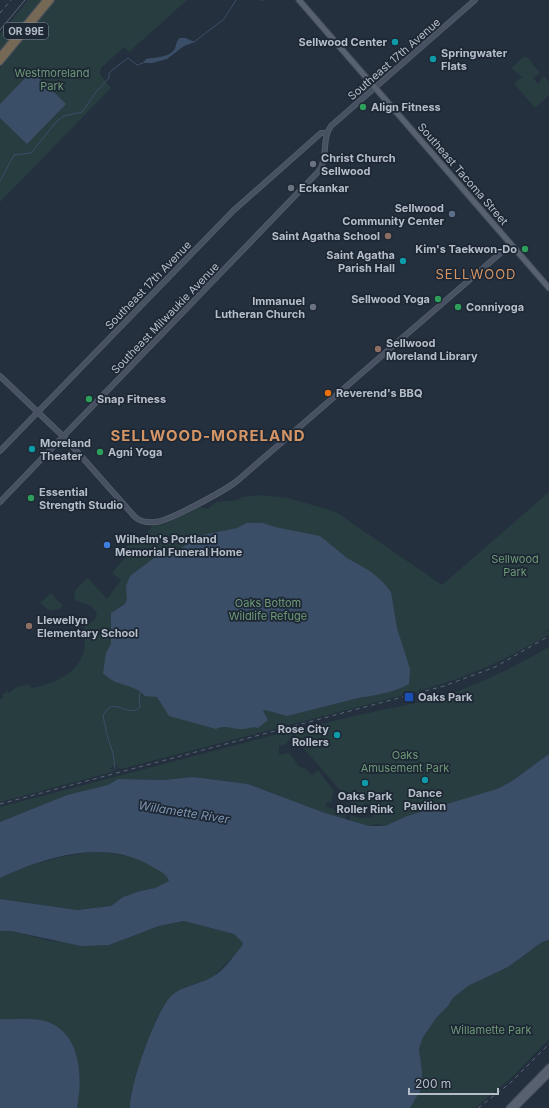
<svg xmlns="http://www.w3.org/2000/svg" width="549" height="1108" viewBox="0 0 549 1108" font-family="Inter,sans-serif">
<rect width="100%" height="100%" fill="#25303f"/>
<!-- green -->
<g fill="#273d40">
<polygon points="28,0 43,0 0,52 0,34"/>
<polygon points="56,0 187,0 129,52 124,47 101,68 100,74 111,88 0,202 0,68"/>
<polygon points="524,57 527,57 540,73 533,78 538,84 544,76 549,82 549,95 535,108 514,84 522,77 511,68"/>
<path d="M549,492V629L541,634L549,631V634C509,659 467,677 421,690L422,685L419,691L121,769L117,768L118,765L110,768L115,771L105,774L0,802V700L3,697L2,695L7,691L9,693L15,688L28,684L32,688C57,683 85,671 85,640C85,635 85,630 85,625L95,620L97,613L91,606L75,600L74,597L76,589L88,578L107,599L121,580L112,573L129,553L125,547L148,537V531L152,526L164,524L200,507L207,509L216,502L238,500L242,497L260,495L288,498L336,512L442,585Z"/>
<polygon points="51,593 63,606 59,609 50,611 40,603"/>
<polygon points="549,647 549,754 512,781 491,792 407,816 385,826 377,824 369,826 349,820 350,815 361,818 374,817 367,803 356,809 301,745 294,734 286,744 279,746 279,755 290,753 298,766 306,769 312,775 318,770 334,791 331,803 327,802 325,806 347,814 345,819 325,813 248,784 192,777 164,780 118,779 108,785 67,795 0,822 0,807 301,728 302,729 354,716 448,696 507,670"/>
<path d="M94,852C115,852 160,859 169,881L155,888L140,891L123,897L111,906L76,910L0,899V878C30,864 61,855 94,852Z"/>
<polygon points="184,921 234,934 243,943 243,946 214,976 204,982 184,987 163,1007 156,1021 131,1093 130,1108 77,1108 80,1076 76,1053 40,1020 0,1019 0,931 11,931 51,941 109,945 159,926"/>
<polygon points="549,940 549,1039 512,1077 475,1108 410,1108 422,1088 422,1071 419,1049 423,1037 437,1017 448,1006 453,998 468,986 508,967 542,942"/>
</g>
<!-- water -->
<g fill="#3b4e68">
<path d="M180,38H185L195,42L184,46L167,59L152,63H143L146,59C155,57 168,58 174,50C177,46 175,42 180,38Z"/>
<polygon points="32,71 66,104 27,144 0,118 0,104"/>
<path d="M247,523H263L275,527L320,536L347,558L370,571L383,582L391,592L397,628L410,669L409,684C398,691 375,696 362,697L287,716L265,710L263,711L268,720L258,728C252,726 249,729 242,729C233,730 226,724 216,729L169,716L157,697L145,696C137,687 129,687 119,683C114,682 109,678 105,675L103,673L106,653L111,644V613L125,604L127,599L126,586L130,576L154,558L179,550L198,536L237,528Z"/>
<path d="M549,754V940L542,942L508,967L468,986L453,998L448,1006L437,1017L423,1037L419,1049L422,1071V1088L410,1108H130C129,1087 156,1011 171,996C183,985 199,985 212,977C224,971 233,956 242,946L243,943L234,934L184,921L159,926L109,945L81,946L11,931H0V899L77,910L111,906L123,897L140,891L155,888L169,881C166,873 158,870 151,866C105,838 45,857 0,878V822L67,795L108,785L118,779L164,780L193,777L248,784L325,813L369,826H385L407,816L497,789L512,781Z"/>
<path d="M0,1019C13,1020 27,1018 40,1020C80,1027 84,1075 77,1108H0Z"/>
</g>
<g fill="none" stroke-linecap="round" stroke-linejoin="round">
<!-- stream -->
<g stroke="#3b4e68" stroke-width="1">
<polyline points="261,0 263,0"/>
<polyline points="194,42 224,19 236,0"/>
<polyline points="0,181 14,155 31,153 57,121 64,116 82,112 96,92 109,78 109,73 111,71 128,58 137,65 143,63"/>
<path d="M115,769L113,753L107,735L103,716C114,693 127,720 140,707L139,696L141,691"/>
</g>
<defs>
<g id="secondary">
<path d="M0,376L66,439L135,517C141,522 148,523 156,522C171,520 224,491 237,481L511,244"/>
<polyline points="0,451 233,211 321,133 327,133"/>
<path d="M0,502L318,172C329,159 321,139 331,126L475,0"/>
</g>
<g id="primary">
<polyline points="299,0 549,288"/>
<polyline points="509,1108 549,1067"/>
<polyline points="515,1108 549,1074"/>
</g>
<g id="highway">
<polyline points="0,56 46,0"/>
<polyline points="0,62 51,0"/>
</g>
</defs>
<!-- secondary casing -->
<use href="#secondary" stroke="#57606c" stroke-width="6"/>
<!-- primary casing -->
<use href="#primary" stroke="#424b58" stroke-width="7"/>
<!-- highway casing -->
<use href="#highway" stroke="#444d59" stroke-width="8"/>
<!-- secondary -->
<use href="#secondary" stroke="#475162" stroke-width="4.5"/>
<!-- primary -->
<use href="#primary" stroke="#57616f" stroke-width="5"/>
<!-- highway -->
<use href="#highway" stroke="#756956" stroke-width="5.5"/>
<!-- tram -->
<polyline stroke="#5b6676" stroke-width="1" points="0,30 25,0"/>
<!-- rail -->
<g stroke="#5b6676" stroke-width="1" stroke-dasharray="4 4" stroke-linecap="butt">
<polyline points="0,13 11,0"/>
<polyline points="0,804 444,686 495,667 549,636"/>
<polyline points="478,1108 509,1084 549,1044"/>
</g>
</g>
<!-- markers -->
<g fill="#0f9aa8" stroke="#1e2734" stroke-width="1.5">
<circle cx="395" cy="42" r="4"/>
<circle cx="433" cy="59" r="4"/>
<circle cx="403" cy="261" r="4"/>
<circle cx="32" cy="449" r="4"/>
<circle cx="337" cy="735" r="4"/>
<circle cx="425" cy="780" r="4"/>
<circle cx="365" cy="783" r="4"/>
</g>
<g fill="#2e9e5b" stroke="#1e2734" stroke-width="1.5">
<circle cx="363" cy="107" r="4"/>
<circle cx="525" cy="249" r="4"/>
<circle cx="438" cy="299" r="4"/>
<circle cx="458" cy="307" r="4"/>
<circle cx="89" cy="399" r="4"/>
<circle cx="100" cy="452" r="4"/>
<circle cx="31" cy="498" r="4"/>
</g>
<g fill="#6b7280" stroke="#1e2734" stroke-width="1.5">
<circle cx="313" cy="164" r="4"/>
<circle cx="291" cy="188" r="4"/>
<circle cx="313" cy="307" r="4"/>
</g>
<circle fill="#5c6f8a" stroke="#1e2734" stroke-width="1.5" cx="452" cy="214" r="4"/>
<g fill="#8d6e63" stroke="#1e2734" stroke-width="1.5">
<circle cx="388" cy="236" r="4"/>
<circle cx="378" cy="349" r="4"/>
<circle cx="29" cy="626" r="4"/>
</g>
<circle fill="#e8710a" stroke="#1e2734" stroke-width="1.5" cx="328" cy="393" r="4"/>
<circle fill="#3f7fe0" stroke="#1e2734" stroke-width="1.5" cx="107" cy="545" r="4"/>
<rect fill="#1a4fb4" stroke="#1e2734" stroke-width="1.5" x="404" y="692" width="10" height="10" rx="2"/>
<g text-anchor="middle" dominant-baseline="central" stroke-width="3.5" stroke-linejoin="round" paint-order="stroke">
<!-- shield labels -->
<rect fill="#1e2734" stroke="#88909c" stroke-width="1" x="4" y="23" width="44" height="16" rx="3"/>
<g font-size="10" font-weight="bold" fill="#b5bdc9">
<text x="26" y="31">OR 99E</text>
</g>
<!-- poi labels -->
<g font-size="11" font-weight="bold" fill="#b5bdc9" stroke="#1e2734" text-anchor="start">
<text x="387" y="42" text-anchor="end">Sellwood Center</text>
<text x="441" y="53">Springwater<tspan x="441" dy="13">Flats</tspan></text>
<text x="371" y="107">Align Fitness</text>
<text x="321" y="158">Christ Church<tspan x="321" dy="13">Sellwood</tspan></text>
<text x="299" y="188">Eckankar</text>
<text x="444" y="208" text-anchor="end">Sellwood<tspan x="444" dy="13">Community Center</tspan></text>
<text x="380" y="236" text-anchor="end">Saint Agatha School</text>
<text x="517" y="249" text-anchor="end">Kim's Taekwon-Do</text>
<text x="395" y="255" text-anchor="end">Saint Agatha<tspan x="395" dy="13">Parish Hall</tspan></text>
<text x="430" y="299" text-anchor="end">Sellwood Yoga</text>
<text x="305" y="301" text-anchor="end">Immanuel<tspan x="305" dy="13">Lutheran Church</tspan></text>
<text x="466" y="307">Conniyoga</text>
<text x="386" y="343">Sellwood<tspan x="386" dy="13">Moreland Library</tspan></text>
<text x="336" y="393">Reverend's BBQ</text>
<text x="97" y="399">Snap Fitness</text>
<text x="40" y="443">Moreland<tspan x="40" dy="13">Theater</tspan></text>
<text x="108" y="452">Agni Yoga</text>
<text x="39" y="492">Essential<tspan x="39" dy="13">Strength Studio</tspan></text>
<text x="115" y="539">Wilhelm's Portland<tspan x="115" dy="13">Memorial Funeral Home</tspan></text>
<text x="37" y="620">Llewellyn<tspan x="37" dy="13">Elementary School</tspan></text>
<text x="418" y="697">Oaks Park</text>
<text x="329" y="729" text-anchor="end">Rose City<tspan x="329" dy="13">Rollers</tspan></text>
<text x="425" y="793" text-anchor="middle">Dance<tspan x="425" dy="13">Pavilion</tspan></text>
<text x="365" y="796" text-anchor="middle">Oaks Park<tspan x="365" dy="13">Roller Rink</tspan></text>
</g>
<!-- street labels -->
<g font-size="11" fill="#b5bdc9" stroke="#1e2734">
<text transform="translate(394 59) rotate(-41)">Southeast 17th Avenue</text>
<text transform="translate(463 174) rotate(49)">Southeast Tacoma Street</text>
<text transform="translate(148 285) rotate(-46)">Southeast 17th Avenue</text>
<text transform="translate(165 318) rotate(-46)">Southeast Milwaukie Avenue</text>
</g>
<!-- park labels -->
<g font-size="11" fill="#6d9a77" stroke="#1e2734">
<text x="52" y="73">Westmoreland<tspan x="52" dy="13">Park</tspan></text>
<text x="515" y="559">Sellwood<tspan x="515" dy="13">Park</tspan></text>
<text x="268" y="603">Oaks Bottom<tspan x="268" dy="13">Wildlife Refuge</tspan></text>
<text x="405" y="755">Oaks<tspan x="405" dy="13">Amusement Park</tspan></text>
<text x="491" y="1030">Willamette Park</text>
</g>
<!-- water labels -->
<g font-size="12" font-style="italic" fill="#7d94b1" stroke="#1e2734">
<text transform="translate(184 812) rotate(9)">Willamette River</text>
</g>
<!-- quarter labels -->
<g font-size="13" letter-spacing="1" fill="#d49566" stroke="#1e2734">
<text x="476" y="274">SELLWOOD</text>
</g>
<!-- district labels -->
<g font-size="15" font-weight="bold" letter-spacing="1" fill="#d49566" stroke="#1e2734">
<text x="208" y="435">SELLWOOD-MORELAND</text>
</g>
</g>
<!-- scale -->
<path d="M409 1088v6h89v-6" fill="none" stroke="#b5bdc9" stroke-width="2"/>
<text x="415" y="1088" font-size="12" fill="#b5bdc9" stroke="#1e2734" stroke-width="3" paint-order="stroke">200 m</text>
</svg>
